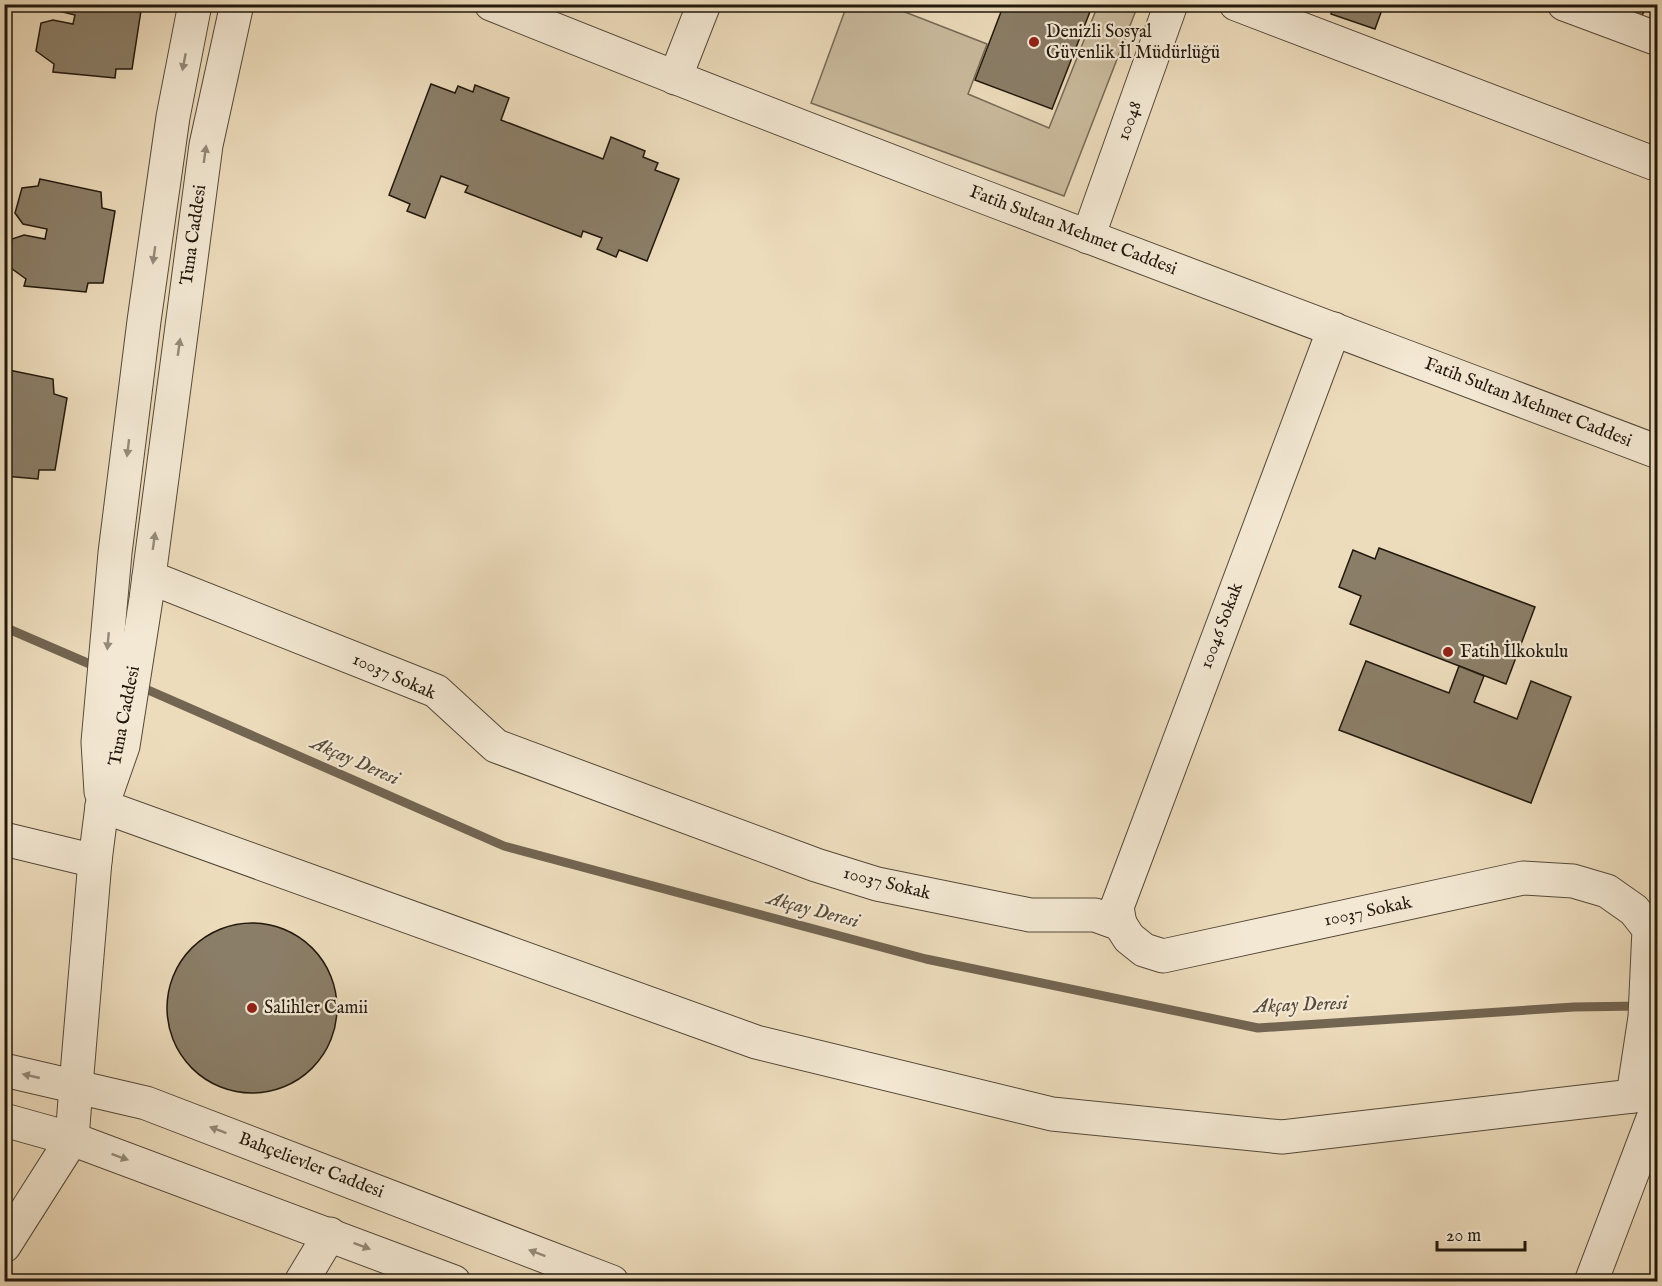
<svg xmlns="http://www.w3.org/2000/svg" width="1662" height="1286" viewBox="0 0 1662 1286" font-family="'IM FELL English',serif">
<rect width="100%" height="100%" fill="#eddcbc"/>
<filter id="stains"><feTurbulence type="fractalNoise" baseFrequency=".00333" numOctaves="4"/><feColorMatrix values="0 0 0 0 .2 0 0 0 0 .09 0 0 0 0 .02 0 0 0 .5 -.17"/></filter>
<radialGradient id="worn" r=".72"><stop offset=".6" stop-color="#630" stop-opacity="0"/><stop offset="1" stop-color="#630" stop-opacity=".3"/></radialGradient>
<!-- green -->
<polygon fill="#cabb9e" stroke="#766a56" stroke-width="1.5" points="847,5 887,5 987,44 968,94 1049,128 1098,5 1138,5 1064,196 811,103"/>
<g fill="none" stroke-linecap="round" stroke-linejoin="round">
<!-- stream -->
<g stroke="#726552" stroke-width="9">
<polyline points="4,627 99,668"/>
<polyline points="139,686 504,846 926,959 1258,1028 1574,1007 1641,1006"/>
</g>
</g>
<!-- building -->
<g fill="#8b7e68" stroke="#21180d" stroke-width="1.5">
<polygon points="48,4 142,4 132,69 116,69 115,78 53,72 54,64 36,51 41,23 53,20 73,24 75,15 51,9"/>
<polygon points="1004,4 1093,4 1052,109 975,80"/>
<polygon points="1333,4 1384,4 1375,29 1331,14"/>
<polygon points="1607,4 1658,4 1658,24 1650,21 1654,12 1645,9 1641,18"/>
<polygon points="431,84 455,93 458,86 473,92 475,85 509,98 501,120 603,159 611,137 645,151 643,157 658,163 655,170 679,179 647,261 619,250 616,257 597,249 602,238 583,231 581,237 465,192 468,186 441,176 425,218 407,211 410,204 389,195"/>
<polygon points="40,179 101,192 102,208 115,211 103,283 88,283 86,292 24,286 26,279 8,266 12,239 24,235 45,239 47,229 23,224 15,213 22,188 38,186"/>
<polygon points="4,369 53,379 54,394 67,398 55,470 39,470 38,479 4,476"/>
<polygon points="1379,548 1535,607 1506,684 1350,624 1361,596 1339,587 1353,550 1375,559"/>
<polygon points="1366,661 1449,693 1459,666 1484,676 1474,702 1517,719 1531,681 1571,697 1531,803 1339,730"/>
<circle cx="252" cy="1008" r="85"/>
</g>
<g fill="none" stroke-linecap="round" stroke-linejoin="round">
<defs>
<g id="minor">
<polyline points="1236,4 1658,165"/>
<polyline points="1564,4 1658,39"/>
<polyline points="675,78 704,4"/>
<polyline points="1088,237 1171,4"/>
<polyline points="149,577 436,691 496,746 816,865 877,884 1030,915 1095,915 1120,924 1129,938 1144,950 1163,956 1523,878 1573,881 1607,891 1634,910 1649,929 1645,1017 1633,1096"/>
<polyline points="102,806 756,1042 1052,1114 1282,1137 1633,1096 1654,1089"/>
<polyline points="4,839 95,861"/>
<polyline points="1120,924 1117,907 1334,329"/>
<polyline points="4,1246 72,1139 76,1086"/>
<polyline points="301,1282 330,1234"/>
<polyline points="1591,1282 1658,1105"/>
</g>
<g id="tertiary">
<path d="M491,4C878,160 1268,304 1658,452"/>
<polyline points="101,792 98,742 115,553 144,321 173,117 195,4"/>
<polyline points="4,1070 146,1103 612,1282"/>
<polyline points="76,1086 95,861 102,806 123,746 146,599 206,145 237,4"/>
<polyline points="4,1120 72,1139 454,1282"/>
</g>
</defs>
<!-- minor casing -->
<use href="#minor" stroke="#544939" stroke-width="35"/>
<!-- tertiary casing -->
<use href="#tertiary" stroke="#544939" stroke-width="35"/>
<!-- minor -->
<use href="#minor" stroke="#f3e8d3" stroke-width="33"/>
<!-- tertiary -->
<use href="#tertiary" stroke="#f3e8d3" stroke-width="33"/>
</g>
<!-- one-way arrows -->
<defs><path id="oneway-solid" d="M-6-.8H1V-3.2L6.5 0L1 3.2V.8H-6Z" transform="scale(1.5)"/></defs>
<g fill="#948a7a">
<use href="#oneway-solid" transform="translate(184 62) rotate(101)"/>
<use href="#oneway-solid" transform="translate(205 154) rotate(-82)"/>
<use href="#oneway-solid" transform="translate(154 255) rotate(98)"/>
<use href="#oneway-solid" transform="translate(179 347) rotate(-82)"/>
<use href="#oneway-solid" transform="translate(128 448) rotate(97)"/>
<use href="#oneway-solid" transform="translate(154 541) rotate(-82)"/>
<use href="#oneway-solid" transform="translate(108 641) rotate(95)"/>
<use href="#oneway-solid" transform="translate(31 1076) rotate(-167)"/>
<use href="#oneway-solid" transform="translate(218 1130) rotate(-159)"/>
<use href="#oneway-solid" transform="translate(120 1157) rotate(20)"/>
<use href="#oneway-solid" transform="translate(362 1246) rotate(21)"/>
<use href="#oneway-solid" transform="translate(537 1253) rotate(-159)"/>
</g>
<!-- markers -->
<g fill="#8f2418" stroke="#f3e8d3" stroke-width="2">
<circle cx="1034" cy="42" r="6"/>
<circle cx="1448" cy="652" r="6"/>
<circle cx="252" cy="1008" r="6"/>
</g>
<g text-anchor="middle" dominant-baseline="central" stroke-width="4.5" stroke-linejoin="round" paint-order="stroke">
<!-- poi labels -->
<g font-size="18" fill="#21180d" stroke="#f3e8d3" text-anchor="start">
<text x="1046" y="32">Denizli Sosyal<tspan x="1046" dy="21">Güvenlik İl Müdürlüğü</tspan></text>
<text x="1460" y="652">Fatih İlkokulu</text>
<text x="264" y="1008">Salihler Camii</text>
</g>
<!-- street labels -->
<g font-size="18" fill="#21180d" stroke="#f3e8d3">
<text transform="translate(1130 121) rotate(-70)">10048</text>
<text transform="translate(1073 231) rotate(21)">Fatih Sultan Mehmet Caddesi</text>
<text transform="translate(194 235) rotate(-82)">Tuna Caddesi</text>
<text transform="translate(1528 403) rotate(21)">Fatih Sultan Mehmet Caddesi</text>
<text transform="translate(1222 626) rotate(-69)">10046 Sokak</text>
<text transform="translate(394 677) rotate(24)">10037 Sokak</text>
<text transform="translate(125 716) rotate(-79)">Tuna Caddesi</text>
<text transform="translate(887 884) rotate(14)">10037 Sokak</text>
<text transform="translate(1368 912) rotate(-12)">10037 Sokak</text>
<text transform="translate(311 1166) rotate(21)">Bahçelievler Caddesi</text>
</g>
<!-- water labels -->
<g font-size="20" font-style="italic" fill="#574c3b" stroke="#f3e8d3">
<text transform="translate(355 761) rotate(24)">Akçay Deresi</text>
<text transform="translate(813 910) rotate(15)">Akçay Deresi</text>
<text transform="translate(1301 1005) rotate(-2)">Akçay Deresi</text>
</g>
</g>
<!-- margin -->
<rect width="1662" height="1286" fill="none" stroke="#eddcbc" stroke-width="24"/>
<rect x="6" y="6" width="1650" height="1274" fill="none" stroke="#21180d" stroke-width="3"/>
<rect x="12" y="12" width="1638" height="1262" fill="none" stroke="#21180d" stroke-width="1.5"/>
<!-- scale -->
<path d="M1437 1241v9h88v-9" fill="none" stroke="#21180d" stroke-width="3"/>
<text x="1446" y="1241" font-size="18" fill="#21180d" stroke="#f3e8d3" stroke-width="4.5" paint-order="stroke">20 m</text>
<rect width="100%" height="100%" filter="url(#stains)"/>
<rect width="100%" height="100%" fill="url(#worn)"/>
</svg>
